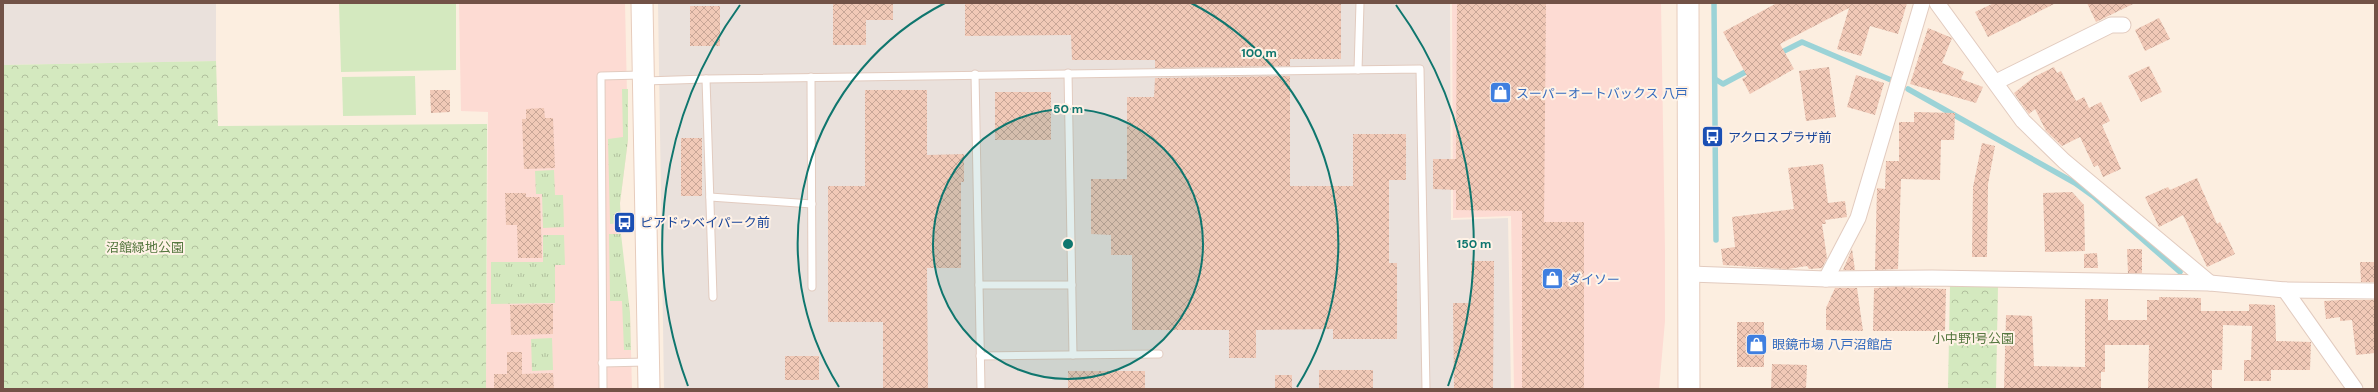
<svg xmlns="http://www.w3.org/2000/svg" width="2378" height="392" viewBox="0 0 2378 392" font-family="'DM Sans','Noto Sans JP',sans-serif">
<defs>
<pattern id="grass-tufts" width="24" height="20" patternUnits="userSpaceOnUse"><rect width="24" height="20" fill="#d4e9bf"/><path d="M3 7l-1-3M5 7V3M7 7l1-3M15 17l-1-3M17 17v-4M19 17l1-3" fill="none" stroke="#b0bf9d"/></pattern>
<pattern id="forest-crowns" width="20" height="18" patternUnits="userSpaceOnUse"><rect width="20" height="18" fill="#d4e9bf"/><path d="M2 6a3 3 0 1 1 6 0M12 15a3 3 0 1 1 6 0" fill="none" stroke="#b0bf9d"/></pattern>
<pattern id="building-cross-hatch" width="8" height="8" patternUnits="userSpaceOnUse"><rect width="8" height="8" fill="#f1c9b7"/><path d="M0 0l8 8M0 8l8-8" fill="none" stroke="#c8a697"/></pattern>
</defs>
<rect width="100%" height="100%" fill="#fceee0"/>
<!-- commercial -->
<g fill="#fddbd3">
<polygon points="459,3 625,3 628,140 620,203 621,248 630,313 632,389 486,389 488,112 461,111"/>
<polygon points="1452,3 1661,3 1665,250 1665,321 1659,389 1514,389 1511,216 1453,218"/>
</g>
<!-- industrial -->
<g fill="#eae1dc">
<polygon points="3,3 216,3 216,61 3,65"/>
<polygon points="658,3 1450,3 1451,220 1508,218 1511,389 664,389"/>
</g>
<!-- grass -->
<g fill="url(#grass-tufts)">
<polygon points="622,89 628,89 628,140 620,203 621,223 610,224 608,139 623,137"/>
<polygon points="554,170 555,195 563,195 564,227 543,228 542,194 536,194 535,171"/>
<polygon points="609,234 621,234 630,313 631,350 624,350 622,301 610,301"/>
<polygon points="543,235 564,235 565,265 555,265 555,303 491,304 491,262 543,262"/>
<polygon points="552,338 553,370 532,371 531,339"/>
</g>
<!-- forest -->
<g fill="url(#forest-crowns)">
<polygon points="216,61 218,126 487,124 486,389 3,389 3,65"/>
<polygon points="1950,286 1998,286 1996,389 1948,389"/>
</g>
<!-- pitch -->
<g fill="#d4e9bf">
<polygon points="339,3 456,3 456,70 341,72"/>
<polygon points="415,76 416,115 343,116 342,77"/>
</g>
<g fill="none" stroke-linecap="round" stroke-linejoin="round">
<!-- stream -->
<g stroke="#9bd3d7" stroke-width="5.5">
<polyline points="1714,3 1716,240"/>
<polyline points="1778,54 1802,42 1891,80"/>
<polyline points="1715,79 1723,84 1751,69"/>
<polyline points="1908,89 2075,183 2093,196 2180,272"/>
</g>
</g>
<!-- building -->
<g fill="url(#building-cross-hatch)">
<polygon points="833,3 893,3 893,20 866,20 866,45 833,45"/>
<polygon points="965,3 1341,3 1341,59 1290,59 1290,66 1155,68 1155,60 1072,60 1071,35 965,36"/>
<polygon points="1457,3 1546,3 1544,222 1584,222 1584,389 1522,389 1522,211 1456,210 1456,190 1433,189 1433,159 1456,159"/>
<polygon points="1777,3 1907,3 1898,34 1870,26 1861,56 1837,49 1849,8 1780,44 1794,69 1750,94 1742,79 1747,76 1723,32"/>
<polygon points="1994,3 2056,3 1988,37 1975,12"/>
<polygon points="2087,3 2135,3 2096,22"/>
<rect x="690" y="6" width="30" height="40"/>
<polygon points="2159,18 2170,39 2145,51 2135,30"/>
<polygon points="1928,28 1952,38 1942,63 1964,72 1961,79 1983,87 1976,103 1910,84"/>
<polygon points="2149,66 2162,92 2141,102 2128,76"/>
<polygon points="1829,67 1836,117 1806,121 1799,71"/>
<polygon points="2054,67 2057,73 2061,71 2076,101 2084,97 2089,108 2101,102 2110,121 2102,125 2121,169 2103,177 2098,165 2094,167 2080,137 2062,146 2046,131 2035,109 2029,114 2014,93 2034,77"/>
<polygon points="1856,75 1884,83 1875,115 1847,107"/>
<polygon points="1290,76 1290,186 1353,186 1353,134 1406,134 1406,180 1389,180 1389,263 1397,263 1397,339 1333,339 1333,329 1256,330 1256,358 1229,358 1229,330 1132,330 1132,255 1111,255 1111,235 1091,234 1091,179 1127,179 1127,97 1154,97 1155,78"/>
<polygon points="430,90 450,90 450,112 431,113"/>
<polygon points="865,90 927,90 927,155 964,154 964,182 961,182 961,268 927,268 928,389 883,389 883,322 828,322 828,186 865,186"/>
<rect x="995" y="92" width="56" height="48"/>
<polygon points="544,108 545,118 553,118 555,168 524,169 522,119 526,119 526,109"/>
<polygon points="1914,112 1955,113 1954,140 1941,140 1940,180 1901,179 1898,269 1875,270 1877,188 1885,189 1886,161 1899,161 1899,122 1914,122"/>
<rect x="681" y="138" width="21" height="58"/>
<polygon points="1982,143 1995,146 1988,184 1987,257 1972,257 1973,187"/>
<polygon points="1823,164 1828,203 1845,201 1847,217 1825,220 1826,224 1822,224 1827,258 1822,268 1809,269 1807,266 1787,269 1723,265 1721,249 1735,247 1732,217 1794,209 1788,168"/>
<polygon points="2197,178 2217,224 2220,222 2235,254 2207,267 2183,215 2159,227 2145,197 2168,187 2170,190"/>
<polygon points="2072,192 2084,205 2085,251 2045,252 2043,193"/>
<polygon points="505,193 526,193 526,197 540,197 542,258 518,258 517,225 506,225"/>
<polygon points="1852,249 1855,270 1843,270"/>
<polygon points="2127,249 2142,249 2142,273 2128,273"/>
<polygon points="2097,253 2098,268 2084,268 2084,254"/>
<polygon points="1471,261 1494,261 1493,389 1454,389 1453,303 1471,303"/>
<polygon points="2360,262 2375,262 2375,282 2361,282"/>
<polygon points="1898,287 1946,289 1945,331 1873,331 1874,288"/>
<polygon points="1835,288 1857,288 1863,331 1826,330 1826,308"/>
<polygon points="2159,297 2201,298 2201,311 2249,311 2249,304 2275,305 2276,341 2311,342 2310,370 2271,370 2271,381 2244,381 2244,360 2251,360 2252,326 2223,325 2222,370 2212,370 2212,389 2148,389 2149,345 2105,345 2105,372 2101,372 2101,389 2004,389 2006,315 2032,316 2034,366 2085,367 2085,299 2108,299 2108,320 2147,320 2147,300 2159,300"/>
<polygon points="2340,300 2375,300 2375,353 2356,355 2352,320 2340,321 2340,317 2326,319 2324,301"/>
<polygon points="553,304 553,334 511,335 510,305"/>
<rect x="1737" y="322" width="27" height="45"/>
<polygon points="507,352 522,352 522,374 553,373 554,389 494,389 494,374 507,374"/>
<rect x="785" y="356" width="34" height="24"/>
<polygon points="1772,364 1807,365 1806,389 1771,389"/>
<rect x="1319" y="370" width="54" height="19"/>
<rect x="1068" y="371" width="77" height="18"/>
<rect x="1275" y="375" width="17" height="14"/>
</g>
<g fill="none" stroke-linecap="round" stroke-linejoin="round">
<defs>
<g id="lane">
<polyline points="1358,70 1360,3"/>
<polyline points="1068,73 1073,355"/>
<polyline points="975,74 981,389"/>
<polyline points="811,77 812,287"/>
<polyline points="706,79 713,297"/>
<polyline points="645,81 706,79 1420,69 1426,389"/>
<polyline points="710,197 812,204"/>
<polyline points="979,285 1072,285"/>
<polyline points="980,356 1159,354"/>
<polyline points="602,363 646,362"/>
<polyline points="603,389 601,76 641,75"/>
</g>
<g id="street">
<polyline points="1937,3 2023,121 2064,161 2210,283"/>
<polyline points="1996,82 2111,25 2123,25"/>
<polyline points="1690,274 1826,279 1932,278 2210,283 2285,290 2375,291"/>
<polyline points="1826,279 1858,218 1922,3"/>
<polyline points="2285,290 2355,389"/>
</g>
<g id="secondary">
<polyline points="642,3 649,389"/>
<polyline points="1688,3 1689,389"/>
</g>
</defs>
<!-- lane casing -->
<use href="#lane" stroke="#e2cbbf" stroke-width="9"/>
<!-- street casing -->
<use href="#street" stroke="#e2cbbf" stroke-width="17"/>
<!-- secondary casing -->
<use href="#secondary" stroke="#e7ccbc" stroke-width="23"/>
<!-- lane -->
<use href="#lane" stroke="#fff" stroke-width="7"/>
<!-- street -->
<use href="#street" stroke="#fff" stroke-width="15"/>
<!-- secondary -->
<use href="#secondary" stroke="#fff" stroke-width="21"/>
</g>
<!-- distance rings -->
<circle cx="1068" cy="244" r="135" fill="#0f766e" fill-opacity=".12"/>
<g fill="none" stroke="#0f766e" stroke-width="2">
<circle cx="1068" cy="244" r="135"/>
<path d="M839 387A270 270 0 0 1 945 3M1191 3A270 270 0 0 1 1297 387"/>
<path d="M688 386A406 406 0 0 1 740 5M1396 5A406 406 0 0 1 1448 386"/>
</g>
<!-- icons -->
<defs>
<symbol id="shop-square" viewBox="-11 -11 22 22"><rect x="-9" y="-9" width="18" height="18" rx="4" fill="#3f7fe0" stroke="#fff2e6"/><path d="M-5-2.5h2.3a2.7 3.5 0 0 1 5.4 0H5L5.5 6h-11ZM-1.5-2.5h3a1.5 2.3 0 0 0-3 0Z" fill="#fff"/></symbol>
<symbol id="bus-square" viewBox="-11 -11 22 22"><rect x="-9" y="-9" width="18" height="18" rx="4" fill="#1a4fb4" stroke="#fff2e6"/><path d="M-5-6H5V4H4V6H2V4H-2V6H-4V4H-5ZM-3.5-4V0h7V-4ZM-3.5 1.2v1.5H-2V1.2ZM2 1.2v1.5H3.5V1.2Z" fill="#fff"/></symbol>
</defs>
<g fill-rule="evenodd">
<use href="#shop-square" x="1488" y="80" width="25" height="25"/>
<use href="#bus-square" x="1700" y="124" width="25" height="25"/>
<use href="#bus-square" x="612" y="210" width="25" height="25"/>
<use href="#shop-square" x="1540" y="266" width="25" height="25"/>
<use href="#shop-square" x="1744" y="332" width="25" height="25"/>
</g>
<g text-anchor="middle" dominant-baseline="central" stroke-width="4" stroke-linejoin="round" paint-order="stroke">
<!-- shop labels -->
<g font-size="13" fill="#366cbe" stroke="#fff2e6" text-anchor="start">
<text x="1516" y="93">スーパーオートバックス 八戸</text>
<text x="1568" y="279">ダイソー</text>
<text x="1772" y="344">眼鏡市場 八戸沼館店</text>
</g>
<!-- transit labels -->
<g font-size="13" fill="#164399" stroke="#fff2e6" text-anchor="start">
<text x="1728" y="137">アクロスプラザ前</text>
<text x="640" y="222">ピアドゥベイパーク前</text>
</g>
<!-- park labels -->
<g font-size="13" fill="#567840" stroke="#fff2e6">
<text x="145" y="247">沼館緑地公園</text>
<text x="1973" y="338">小中野1号公園</text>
</g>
</g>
<circle cx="1068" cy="244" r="6" fill="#0f766e" stroke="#fff2e6" stroke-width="2"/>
<g font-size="12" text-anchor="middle" font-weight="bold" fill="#0f766e" stroke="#fff2e6" stroke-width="4" stroke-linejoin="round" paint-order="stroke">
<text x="1259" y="57">100 m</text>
<text x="1068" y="113">50 m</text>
<text x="1474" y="248">150 m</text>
</g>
<!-- border -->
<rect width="2378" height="392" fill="none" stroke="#725247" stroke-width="8"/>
</svg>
